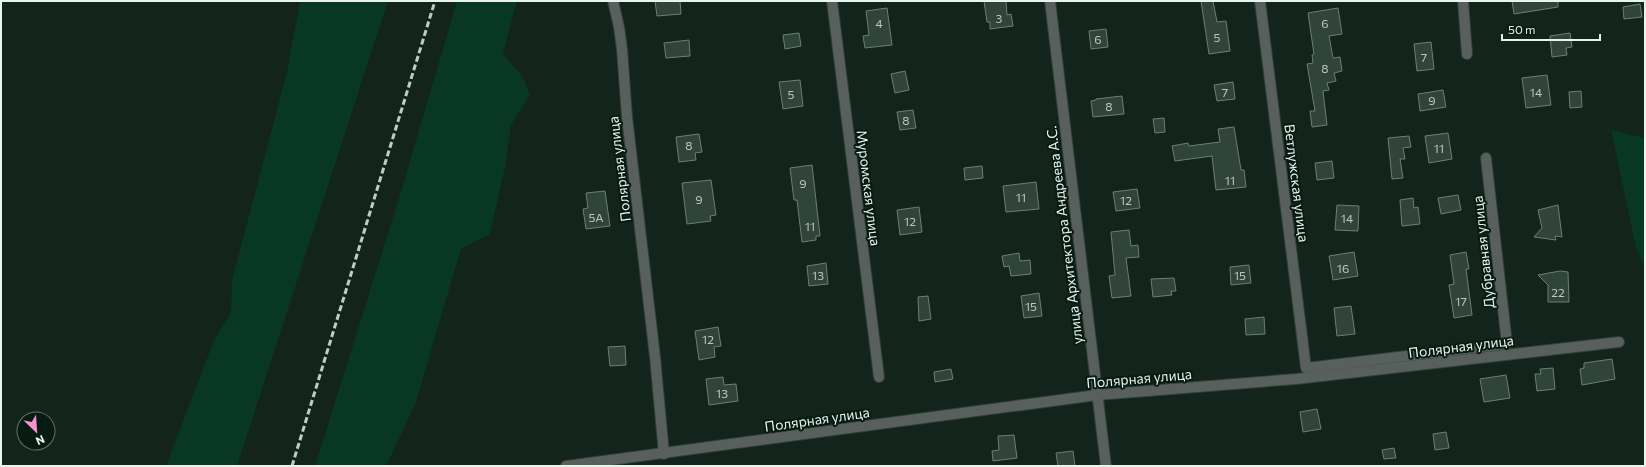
<svg xmlns="http://www.w3.org/2000/svg" width="1646" height="467" viewBox="0 0 1646 467" font-family="Commissioner,sans-serif">
<rect width="100%" height="100%" fill="#12241c"/>
<!-- green -->
<g fill="#083726">
<polygon points="300,1 388,1 237,466 166,466 214,340 231,312 232,280 287,72"/>
<polygon points="457,1 517,1 503,53 524,79 530,95 511,125 505,167 490,234 461,249 415,405 386,466 315,466 400,195"/>
<polygon points="1611,130 1645,138 1645,269 1636,248"/>
</g>
<!-- building -->
<g fill="#31443b" stroke="#6b8075">
<polygon points="655,1 680,1 681,14 657,16"/>
<polygon points="984,1 1006,1 1007,15 1011,14 1013,26 990,29 990,22 987,22"/>
<polygon points="1201,1 1213,1 1217,22 1226,21 1230,51 1209,54"/>
<polygon points="1512,1 1558,1 1558,7 1514,14"/>
<polygon points="1640,4 1642,17 1624,19 1623,7"/>
<polygon points="887,8 892,45 865,48 863,36 869,35 866,11"/>
<polygon points="1338,8 1342,34 1329,36 1333,58 1340,57 1342,71 1334,73 1336,81 1327,83 1329,90 1323,91 1327,125 1312,127 1310,111 1315,111 1307,64 1313,63 1312,55 1314,54 1308,13"/>
<polygon points="1106,29 1108,47 1091,49 1089,31"/>
<polygon points="799,33 801,46 785,49 783,35"/>
<polygon points="1570,33 1572,47 1566,48 1567,55 1552,57 1550,36"/>
<polygon points="689,40 690,56 666,58 664,43"/>
<polygon points="1431,42 1434,69 1417,71 1414,44"/>
<polygon points="905,71 909,90 895,93 891,74"/>
<polygon points="1547,75 1551,105 1526,108 1522,78"/>
<polygon points="800,80 803,106 783,109 779,82"/>
<polygon points="1233,82 1235,99 1217,101 1214,85"/>
<polygon points="1443,90 1446,107 1420,111 1418,94"/>
<polygon points="1581,91 1582,107 1570,108 1569,92"/>
<polygon points="1122,96 1124,114 1093,117 1091,101 1096,100 1096,99"/>
<polygon points="913,110 916,128 900,130 897,112"/>
<polygon points="1164,118 1165,132 1155,133 1153,119"/>
<polygon points="1234,127 1241,170 1244,170 1246,187 1216,190 1212,156 1175,161 1172,146 1188,143 1189,146 1220,142 1218,129"/>
<polygon points="1448,133 1452,159 1429,163 1425,136"/>
<polygon points="699,134 702,152 695,153 696,160 679,162 676,137"/>
<polygon points="1409,136 1411,147 1403,148 1405,159 1400,159 1403,178 1392,179 1388,138"/>
<polygon points="1332,161 1334,178 1317,180 1315,163"/>
<polygon points="812,165 820,236 816,236 816,240 802,242 797,200 794,200 790,168"/>
<polygon points="982,166 983,178 965,180 964,168"/>
<polygon points="711,180 716,215 710,216 711,221 687,224 682,183"/>
<polygon points="1036,182 1039,209 1006,212 1003,186"/>
<polygon points="1137,189 1140,208 1116,211 1113,192"/>
<polygon points="605,191 610,226 586,229 583,209 588,208 586,193"/>
<polygon points="1458,195 1461,210 1441,214 1438,198"/>
<polygon points="1413,198 1414,208 1418,207 1420,224 1402,226 1400,200"/>
<polygon points="1337,205 1359,206 1358,231 1335,230"/>
<polygon points="1558,205 1562,237 1555,236 1556,240 1534,237 1542,228 1538,210"/>
<polygon points="919,207 922,232 900,235 897,210"/>
<polygon points="1129,230 1131,246 1138,245 1139,257 1126,258 1131,296 1112,298 1109,276 1115,275 1111,232"/>
<polygon points="1354,252 1358,276 1333,280 1329,256"/>
<polygon points="1466,252 1469,269 1466,269 1472,315 1454,318 1449,285 1454,284 1450,255"/>
<polygon points="1019,253 1020,261 1030,260 1031,274 1011,276 1009,266 1004,267 1002,256"/>
<polygon points="826,263 828,284 809,286 807,266"/>
<polygon points="1249,265 1251,283 1231,285 1230,267"/>
<polygon points="1560,271 1568,272 1569,302 1548,302 1548,285 1538,275"/>
<polygon points="1174,278 1176,291 1171,291 1172,295 1153,297 1151,279"/>
<polygon points="1039,293 1042,316 1024,318 1021,296"/>
<polygon points="928,296 931,319 919,321 918,297"/>
<polygon points="1351,306 1355,334 1337,336 1334,308"/>
<polygon points="1264,317 1265,334 1246,335 1245,319"/>
<polygon points="718,327 721,346 714,347 715,357 699,360 695,331"/>
<polygon points="625,346 626,365 610,366 608,347"/>
<polygon points="1612,359 1615,379 1582,385 1580,369 1584,368 1584,363"/>
<polygon points="1553,368 1555,389 1537,391 1535,374 1541,374 1540,369"/>
<polygon points="951,369 953,379 935,382 934,372"/>
<polygon points="1506,375 1510,398 1484,402 1480,379"/>
<polygon points="723,377 724,385 736,384 738,401 709,405 706,379"/>
<polygon points="1317,409 1321,429 1303,432 1300,412"/>
<polygon points="1446,432 1449,448 1435,450 1433,434"/>
<polygon points="1014,435 1017,458 993,461 992,451 999,450 998,436"/>
<polygon points="1394,448 1396,458 1384,459 1382,450"/>
<polygon points="1073,451 1075,466 1058,466 1056,453"/>
</g>
<g fill="none" stroke-linecap="round" stroke-linejoin="round">
<defs>
<g id="street">
<polyline points="613,1 619,27 622,49 627,117 655,357 664,454"/>
<polyline points="832,1 879,377"/>
<polyline points="1050,1 1106,466"/>
<polyline points="1260,1 1306,368 1507,344 1486,158"/>
<polyline points="1463,1 1467,54"/>
<polyline points="566,466 1097,395 1296,379 1619,342"/>
</g>
</defs>
<!-- street casing -->
<use href="#street" stroke="#304139" stroke-width="12"/>
<!-- street -->
<use href="#street" stroke="#57605c" stroke-width="10"/>
<!-- rail -->
<polyline stroke="#bfcdc6" stroke-width="3" stroke-dasharray="6 3" stroke-linecap="butt" points="292,466 435,1"/>
</g>
<g text-anchor="middle" dominant-baseline="central" stroke-width="4" stroke-linejoin="round" paint-order="stroke">
<!-- number labels -->
<g font-size="12" fill="#bac8c1">
<text x="999" y="18">3</text>
<text x="879" y="23">4</text>
<text x="1325" y="23">6</text>
<text x="1217" y="37">5</text>
<text x="1098" y="39">6</text>
<text x="1424" y="57">7</text>
<text x="1325" y="68">8</text>
<text x="1225" y="92">7</text>
<text x="1536" y="92">14</text>
<text x="791" y="94">5</text>
<text x="1432" y="100">9</text>
<text x="1109" y="106">8</text>
<text x="906" y="120">8</text>
<text x="689" y="145">8</text>
<text x="1439" y="148">11</text>
<text x="1230" y="180">11</text>
<text x="803" y="183">9</text>
<text x="1021" y="197">11</text>
<text x="699" y="199">9</text>
<text x="1126" y="200">12</text>
<text x="596" y="217">5А</text>
<text x="1347" y="218">14</text>
<text x="910" y="221">12</text>
<text x="810" y="226">11</text>
<text x="1343" y="268">16</text>
<text x="818" y="275">13</text>
<text x="1240" y="275">15</text>
<text x="1558" y="292">22</text>
<text x="1461" y="301">17</text>
<text x="1031" y="306">15</text>
<text x="708" y="339">12</text>
<text x="722" y="393">13</text>
</g>
<!-- street labels -->
<g font-size="14" fill="#e8f4ee" stroke="#081b13">
<text transform="translate(619 169) rotate(-97)">Полярная улица</text>
<text transform="translate(1297 183) rotate(83)">Ветлужская улица</text>
<text transform="translate(869 188) rotate(83)">Муромская улица</text>
<text transform="translate(1064 235) rotate(-97)">улица Архитектора Андреева А.С.</text>
<text transform="translate(1483 252) rotate(-96)">Дубравная улица</text>
<text transform="translate(1461 346) rotate(-7)">Полярная улица</text>
<text transform="translate(1139 378) rotate(-5)">Полярная улица</text>
<text transform="translate(817 419) rotate(-8)">Полярная улица</text>
</g>
</g>
<!-- border -->
<rect width="1646" height="467" fill="none" stroke="#e8f4ee" stroke-width="4"/>
<!-- north arrow -->
<g transform="translate(36 431) rotate(155)"><circle r="19" fill="#081b13" stroke="#62726b"/>
<path d="M0-3L7 15L0 10L-7 15Z" fill="#f690cf"/>
<text y="-6" font-size="11" font-weight="bold" text-anchor="middle" fill="#e8f4ee">N</text>
</g>
<!-- scale -->
<path d="M1502 34v6h98v-6" fill="none" stroke="#e8f4ee" stroke-width="2"/>
<text x="1508" y="34" font-size="12" fill="#e8f4ee" stroke="#081b13" stroke-width="3" paint-order="stroke">50 m</text>
</svg>
